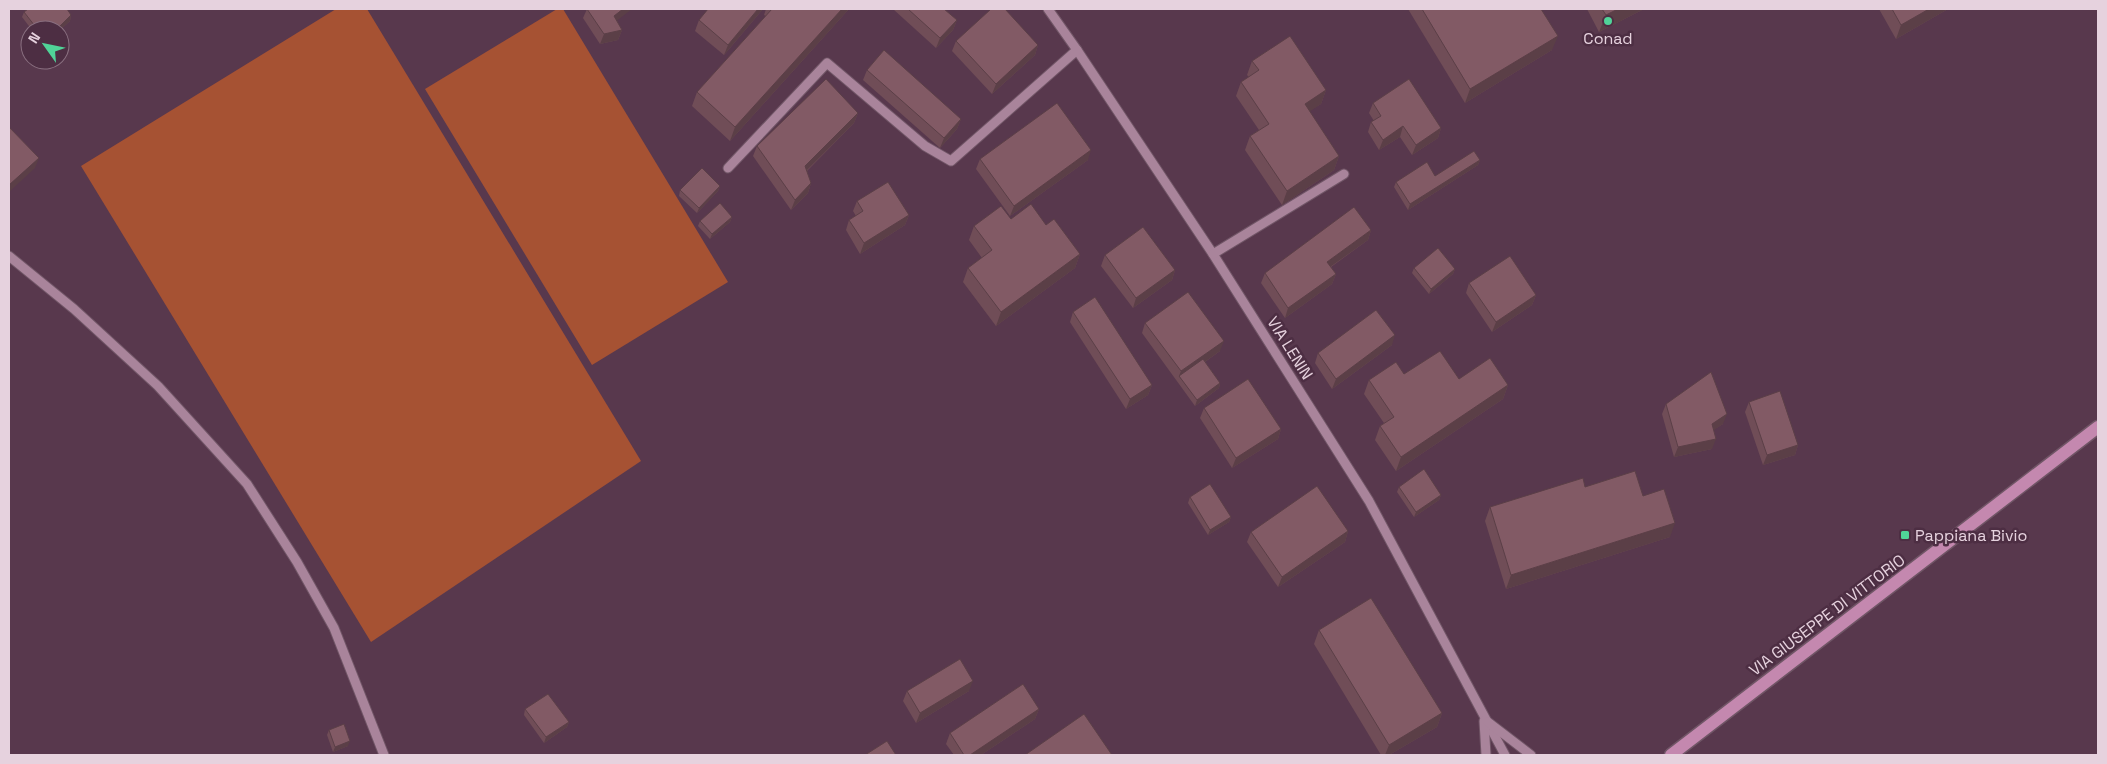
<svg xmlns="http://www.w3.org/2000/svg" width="2107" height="764" viewBox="0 0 2107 764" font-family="'Space Grotesk',sans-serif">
<rect width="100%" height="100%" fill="#58384d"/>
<!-- green -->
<g fill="#a65233">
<polygon points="336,9 367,9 641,461 371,642 81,166"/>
<polygon points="557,9 563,9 728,282 592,365 425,89"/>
</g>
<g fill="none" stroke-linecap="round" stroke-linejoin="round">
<defs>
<g id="minor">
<polyline points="1048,9 1077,50 1213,254 1369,501 1505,755"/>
<polyline points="728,168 827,63 925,146 951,161 1077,50"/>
<polyline points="1213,254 1344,174"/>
<polyline points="9,256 74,309 158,386 247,484 297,562 334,628 384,755"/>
<polyline points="1484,721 1486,755"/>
<polyline points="1488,722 1531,755"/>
</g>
<polyline id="major" points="1671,755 2098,427"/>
</defs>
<!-- minor casing -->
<use href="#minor" stroke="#705566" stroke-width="11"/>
<!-- major casing -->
<use href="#major" stroke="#705566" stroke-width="15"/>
<!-- minor -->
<use href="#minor" stroke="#a9849b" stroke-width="9"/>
<!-- major -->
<use href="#major" stroke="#c488af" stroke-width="12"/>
</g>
<!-- wall -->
<g fill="#704d57">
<polygon points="587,9 617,21 622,30 618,40 600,44 583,18"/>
<polygon points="763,9 724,55 695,31 699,20"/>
<polygon points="766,9 849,9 730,141 692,106 697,92 766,16 764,15"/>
<polygon points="893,9 944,9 957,20 953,30 936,48"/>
<polygon points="1408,9 1541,9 1552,50 1465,103"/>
<polygon points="1587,9 1644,9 1599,32"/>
<polygon points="1879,9 1948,9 1896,39"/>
<polygon points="24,12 71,15 70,21 60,30 32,30 22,17"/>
<polygon points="956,41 1038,45 1035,55 992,94 952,51"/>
<polygon points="1252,61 1326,90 1321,104 1309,111 1339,156 1334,170 1282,205 1245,150 1250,136 1259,130 1236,96 1241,82 1249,77 1247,75"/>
<polygon points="867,70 961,119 957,129 940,148 863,80"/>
<polygon points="1373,103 1441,128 1438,138 1412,155 1400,137 1379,150 1368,132 1371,122 1374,121 1369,113"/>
<polygon points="858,113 854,123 807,171 811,183 808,193 791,210 753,156 757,146"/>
<polygon points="980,159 1088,160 1010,216 976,169"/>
<polygon points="1480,160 1478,165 1408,210 1394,187 1396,182 1435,176"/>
<polygon points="720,186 718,191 697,213 679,196 680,190"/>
<polygon points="857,201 909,215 905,225 860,254 846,230 849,220 856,216 853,211"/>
<polygon points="732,217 730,222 710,239 698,226 700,221"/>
<polygon points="1011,219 1046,225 1080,254 1075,268 996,326 963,282 968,268 982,258 969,240 974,226"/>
<polygon points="1371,230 1368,240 1331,267 1336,274 1332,284 1285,318 1261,283 1265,273"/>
<polygon points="1105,255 1175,270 1172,280 1133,308 1101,266"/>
<polygon points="1414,268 1455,269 1453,274 1429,294 1412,273"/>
<polygon points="1469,283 1536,295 1532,305 1492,332 1466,293"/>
<polygon points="1073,312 1152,385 1148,395 1126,409 1070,322"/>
<polygon points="1145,323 1220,351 1205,362 1220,383 1219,388 1195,406 1142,333"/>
<polygon points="1392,345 1332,389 1315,363 1318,353"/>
<polygon points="1404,374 1459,379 1508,385 1503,399 1396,471 1375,440 1380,426 1384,423 1364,394 1369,380"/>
<polygon points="1749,402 1798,445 1795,455 1763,465 1745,412"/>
<polygon points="1666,404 1723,424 1713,430 1712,449 1674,457 1662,414"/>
<polygon points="1204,408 1281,429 1278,439 1232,468 1200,418"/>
<polygon points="1399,487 1441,495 1439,500 1414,517 1397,492"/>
<polygon points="1585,487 1643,496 1670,537 1506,589 1485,521 1490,507"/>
<polygon points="1190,497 1231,517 1229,522 1208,535 1188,503"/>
<polygon points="1348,531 1345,542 1278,587 1247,542 1251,532"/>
<polygon points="1319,630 1442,713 1437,727 1389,755 1381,755 1314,644"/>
<polygon points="907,691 969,691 916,723 903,701"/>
<polygon points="525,709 569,722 567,727 544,743 524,715"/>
<polygon points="1039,709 1035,719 981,755 954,755 946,744 950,733"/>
<polygon points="329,730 348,746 333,752 327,735"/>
</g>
<!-- shaded-wall -->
<g fill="#5b3f47">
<polygon points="623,9 632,9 610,26 614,16"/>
<polygon points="758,9 763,9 724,55 728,45"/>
<polygon points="842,9 849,9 730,141 735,127"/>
<polygon points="1618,9 1644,9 1599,32 1606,15"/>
<polygon points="1929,9 1948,9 1896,39 1901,25"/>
<polygon points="71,15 70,21 60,30 56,30"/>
<polygon points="957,20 953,30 936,48 940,38"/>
<polygon points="622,30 618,40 600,44 604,34"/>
<polygon points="1558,36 1552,50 1465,103 1470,89"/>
<polygon points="1038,45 1035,55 992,94 996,84"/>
<polygon points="1326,90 1321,104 1300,118 1305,104"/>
<polygon points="858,113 854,123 801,176 805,166"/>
<polygon points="961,119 957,129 940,148 944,138"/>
<polygon points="1403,126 1400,137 1379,150 1383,140"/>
<polygon points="1441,128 1438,138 1412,155 1416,145"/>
<polygon points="1091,150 1088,160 1010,216 1014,206"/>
<polygon points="1339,156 1334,170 1282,205 1287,191"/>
<polygon points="39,158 35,168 9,192 9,185"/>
<polygon points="1480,160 1478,165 1408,210 1410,204"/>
<polygon points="811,183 808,193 791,210 795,200"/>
<polygon points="720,186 718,191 697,213 699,208"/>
<polygon points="909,215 905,225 860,254 864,243"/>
<polygon points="732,217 730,222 710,239 712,234"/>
<polygon points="1371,230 1368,240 1323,272 1327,262"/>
<polygon points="1080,254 1075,268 996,326 1001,312"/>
<polygon points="1455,269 1453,274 1429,294 1431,289"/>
<polygon points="1175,270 1172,280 1133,308 1136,298"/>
<polygon points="1336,274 1332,284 1285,318 1288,308"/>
<polygon points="1536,295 1532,305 1492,332 1496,322"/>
<polygon points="1395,335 1392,345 1332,389 1336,379"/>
<polygon points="1224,341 1220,351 1181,379 1179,376 1181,371"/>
<polygon points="1220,383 1219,388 1195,406 1197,400"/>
<polygon points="1152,385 1148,395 1126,409 1130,399"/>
<polygon points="1508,385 1503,399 1396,471 1401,457"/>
<polygon points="1727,414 1723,424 1708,434 1712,424"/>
<polygon points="1281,429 1278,439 1232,468 1236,458"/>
<polygon points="1716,439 1712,449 1674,457 1678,447"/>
<polygon points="1798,445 1795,455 1763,465 1767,455"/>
<polygon points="1441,495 1439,500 1414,517 1416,512"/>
<polygon points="1231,517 1229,522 1208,535 1210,530"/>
<polygon points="1675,523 1670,537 1506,589 1511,575"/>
<polygon points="1348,531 1345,542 1278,587 1282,577"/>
<polygon points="973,681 969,691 916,723 920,713"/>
<polygon points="1039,709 1035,719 981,755 970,755"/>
<polygon points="1442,713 1437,727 1389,755 1385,755 1389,745"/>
<polygon points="569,722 567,727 544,743 546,737"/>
<polygon points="350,741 348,746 333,752 335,747"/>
</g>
<!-- building -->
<g fill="#825a65" stroke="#5b3f47">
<polygon points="28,9 67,9 71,15 56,30 38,30 24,12"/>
<polygon points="587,9 623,9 614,16 622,30 604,34"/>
<polygon points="708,9 758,9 728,45 699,20"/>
<polygon points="772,9 842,9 735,127 697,92"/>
<polygon points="908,9 944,9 957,20 940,38"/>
<polygon points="991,9 1005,9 1038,45 996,84 956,41"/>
<polygon points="1422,9 1541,9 1558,36 1470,89"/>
<polygon points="1602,9 1618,9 1606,15"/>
<polygon points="1892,9 1929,9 1901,25"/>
<polygon points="1290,36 1326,90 1305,104 1339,156 1287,191 1250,136 1269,124 1241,82 1259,70 1252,61"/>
<polygon points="884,50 961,119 944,138 867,70"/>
<polygon points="826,79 858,113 805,166 811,183 795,200 757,146"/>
<polygon points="1409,79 1441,128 1416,145 1403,126 1383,140 1371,122 1381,116 1373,103"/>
<polygon points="1057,103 1091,150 1014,206 980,159"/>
<polygon points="9,127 39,158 9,185"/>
<polygon points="1474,151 1480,160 1410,204 1396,182 1427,162 1435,176"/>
<polygon points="702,168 720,186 699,208 680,190"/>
<polygon points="888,182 909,215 864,243 849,220 863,211 857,201"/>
<polygon points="720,203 732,217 712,234 700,221"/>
<polygon points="1031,204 1046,225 1054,219 1080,254 1001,312 968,268 992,250 974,226 1001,206 1011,219"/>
<polygon points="1354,207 1371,230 1327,262 1336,274 1288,308 1265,273"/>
<polygon points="1143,227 1175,270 1136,298 1105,255"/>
<polygon points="1438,248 1455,269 1431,289 1414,268"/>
<polygon points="1510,256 1536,295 1496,322 1469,283"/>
<polygon points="1188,292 1224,341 1181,371 1145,323"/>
<polygon points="1095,297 1152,385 1130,399 1073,312"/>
<polygon points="1376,310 1395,335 1336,379 1318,353"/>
<polygon points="1440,351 1459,379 1490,358 1508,385 1401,457 1380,426 1394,417 1369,380 1396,362 1404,374"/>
<polygon points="1203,359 1220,383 1197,400 1179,376"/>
<polygon points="1711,372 1727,414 1712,424 1716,439 1678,447 1666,404"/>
<polygon points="1248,379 1281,429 1236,458 1204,408"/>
<polygon points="1780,391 1798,445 1767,455 1749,402"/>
<polygon points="1424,469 1441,495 1416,512 1399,487"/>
<polygon points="1635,471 1643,496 1664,489 1675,523 1511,575 1490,507 1583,478 1585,487"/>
<polygon points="1210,484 1231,517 1210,530 1190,497"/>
<polygon points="1317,486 1348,531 1282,577 1251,532"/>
<polygon points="1371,598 1442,713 1389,745 1319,630"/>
<polygon points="960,659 973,681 920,713 907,691"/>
<polygon points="1023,684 1039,709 970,755 964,755 950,733"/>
<polygon points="548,694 569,722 546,737 525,709"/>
<polygon points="1084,714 1112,755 1025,755"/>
<polygon points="344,724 350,741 335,747 329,730"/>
<polygon points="887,741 896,755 865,755"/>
</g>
<!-- markers -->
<g fill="#50d398" stroke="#4d2e43" stroke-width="2">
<circle cx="1608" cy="21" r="5"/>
<rect x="1900" y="530" width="10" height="10" rx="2.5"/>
</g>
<g text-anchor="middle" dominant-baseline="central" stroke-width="5" stroke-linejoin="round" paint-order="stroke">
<!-- poi labels -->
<g font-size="16" fill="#e6d2de" stroke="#4d2e43">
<text x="1608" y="38">Conad</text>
<text x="1915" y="535" text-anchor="start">Pappiana Bivio</text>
</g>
<!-- street labels -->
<g font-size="16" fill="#e6d2de" stroke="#4d2e43">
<text transform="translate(1290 348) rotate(58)">VIA LENIN</text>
<text transform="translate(1827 615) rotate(-37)">VIA GIUSEPPE DI VITTORIO</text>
</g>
</g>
<!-- border -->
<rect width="2107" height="764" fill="none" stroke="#e6d2de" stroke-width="20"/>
<!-- north arrow -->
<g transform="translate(45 45) rotate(303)"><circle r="24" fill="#4d2e43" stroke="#8a7081"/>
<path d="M0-4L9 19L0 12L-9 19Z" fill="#50d398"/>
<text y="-8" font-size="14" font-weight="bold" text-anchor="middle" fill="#e6d2de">N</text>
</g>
</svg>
